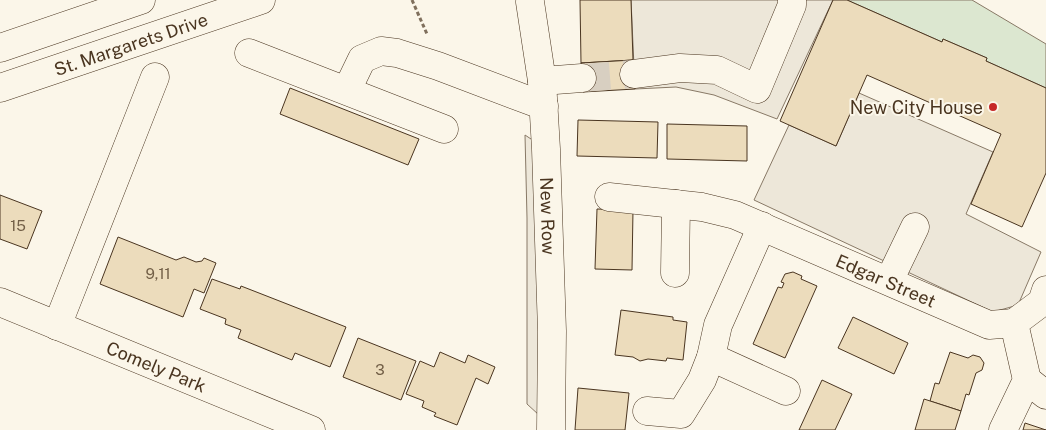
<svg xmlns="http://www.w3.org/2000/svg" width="1046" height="430" viewBox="0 0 1046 430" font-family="'Public Sans',sans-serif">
<rect width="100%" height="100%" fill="#fbf6e9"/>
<!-- green -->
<polygon fill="#dce7d0" stroke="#887966" points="847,0 972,0 1046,44 1046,88 986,61 987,58 943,39 942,42"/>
<!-- parking -->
<g fill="#ede7d9" stroke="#887966">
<polygon points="631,0 833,0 777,119 714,95 676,87 635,89"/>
<polygon points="859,93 993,152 966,214 1041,252 1018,305 993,312 754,200 789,125 836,146"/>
<polygon points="525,135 546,149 551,426 527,404 527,218"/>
</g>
<!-- building -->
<g fill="#ecdcbc" stroke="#4a3520">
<polygon points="580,0 631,0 633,60 581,63"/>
<polygon points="833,0 847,0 942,42 943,39 987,58 986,61 1046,88 1046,173 1022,227 971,204 1001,134 867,75 836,146 780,121"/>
<polygon points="633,60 635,89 583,92 581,63"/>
<polygon points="290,88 419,139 408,165 280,114"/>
<polygon points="578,120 658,122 657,158 577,156"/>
<polygon points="667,124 747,126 747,161 667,159"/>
<polygon points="0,195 42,211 27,249 0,239"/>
<polygon points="597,209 633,210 632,270 595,269"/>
<polygon points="118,237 176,260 184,257 196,262 202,261 204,258 216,263 204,293 194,289 183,317 100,284"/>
<polygon points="793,272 802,276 801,279 817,286 785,358 753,344 778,287 782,288 784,283 781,282 785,274"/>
<polygon points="212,279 240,289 241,286 346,327 330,367 295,353 292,360 238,338 241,330 225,324 226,319 200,309"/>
<polygon points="621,310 673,317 673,320 687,322 683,360 667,358 666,361 648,359 640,361 633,357 615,355"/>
<polygon points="853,317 908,343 894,374 838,348"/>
<polygon points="358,338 416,361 401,400 343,377"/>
<polygon points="440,352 465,363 468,355 495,367 488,384 476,378 457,425 434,416 436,413 422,407 424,401 406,394 420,361 434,367"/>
<polygon points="950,352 968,358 973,355 980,357 984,363 982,370 976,373 969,395 966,394 961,411 930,401 935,383 939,384"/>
<polygon points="822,380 852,394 835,430 799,430"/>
<polygon points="578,388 629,393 625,430 575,430"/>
<polygon points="924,399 961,411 955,430 915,430"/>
<polygon points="1025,423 1046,430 1023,430"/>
</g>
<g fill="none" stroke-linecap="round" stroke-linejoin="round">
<!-- minor-tunnel -->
<polyline stroke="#d8cfc1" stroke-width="28" stroke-dasharray="28 14" stroke-linecap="butt" points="582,78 634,74"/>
<defs>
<g id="minor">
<path id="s1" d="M530,2L542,81L546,149L552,331L551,430"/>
<polyline points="249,53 444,129"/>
<polyline points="634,74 680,68 717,70 757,89 792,5 792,0"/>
<polyline points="542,81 582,78"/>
<polyline points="347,90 362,59 381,51 397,53 438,66 544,106"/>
<path id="s2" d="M609,197L702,207L735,215L989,325L1014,323"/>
<polyline points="762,226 718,325 711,357 786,391"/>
<polyline points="675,273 676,204"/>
<polyline points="889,281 915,227"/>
<path id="s3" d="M0,302L311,430"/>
<polyline points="57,326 155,77"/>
<polyline points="1027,380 1046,395"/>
<polyline points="647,411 681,414 702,380 711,357"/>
<polyline points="1003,430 1027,380 1014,323 1042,302 1046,290"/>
</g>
<g id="major">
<polyline points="0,48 141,0"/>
<path id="s4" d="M0,88L261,0"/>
</g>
</defs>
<!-- minor casing -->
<use href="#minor" stroke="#4a3520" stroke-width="29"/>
<!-- major casing -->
<use href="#major" stroke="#4a3520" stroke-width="29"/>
<!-- path -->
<polyline stroke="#7f6f5c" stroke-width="3" stroke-dasharray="4 2.5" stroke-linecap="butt" points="412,0 427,34"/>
<!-- minor -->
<use href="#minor" stroke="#fbf6e9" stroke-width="28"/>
<!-- major -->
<use href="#major" stroke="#fbf6e9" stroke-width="28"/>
</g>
<!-- markers -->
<circle fill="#c62828" stroke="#fbf6e9" stroke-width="2" cx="993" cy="107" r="5"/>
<g text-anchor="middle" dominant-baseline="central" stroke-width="4" stroke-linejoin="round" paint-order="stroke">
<!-- number labels -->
<g font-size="15" fill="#725f47">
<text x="18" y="225">15</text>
<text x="158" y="273">9,11</text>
<text x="380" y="369">3</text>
</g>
<!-- street labels -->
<g font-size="18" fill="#4a3520" stroke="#fbf6e9">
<text stroke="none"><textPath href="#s4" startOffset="138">St. Margarets Drive</textPath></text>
<text stroke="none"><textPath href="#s1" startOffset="215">New Row</textPath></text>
<text stroke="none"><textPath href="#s2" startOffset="292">Edgar Street</textPath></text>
<text stroke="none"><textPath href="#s3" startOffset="169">Comely Park</textPath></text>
</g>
<!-- poi labels -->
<g font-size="18" fill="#4a3520" stroke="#fbf6e9" text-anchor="end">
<text x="983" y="107">New City House</text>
</g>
</g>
</svg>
